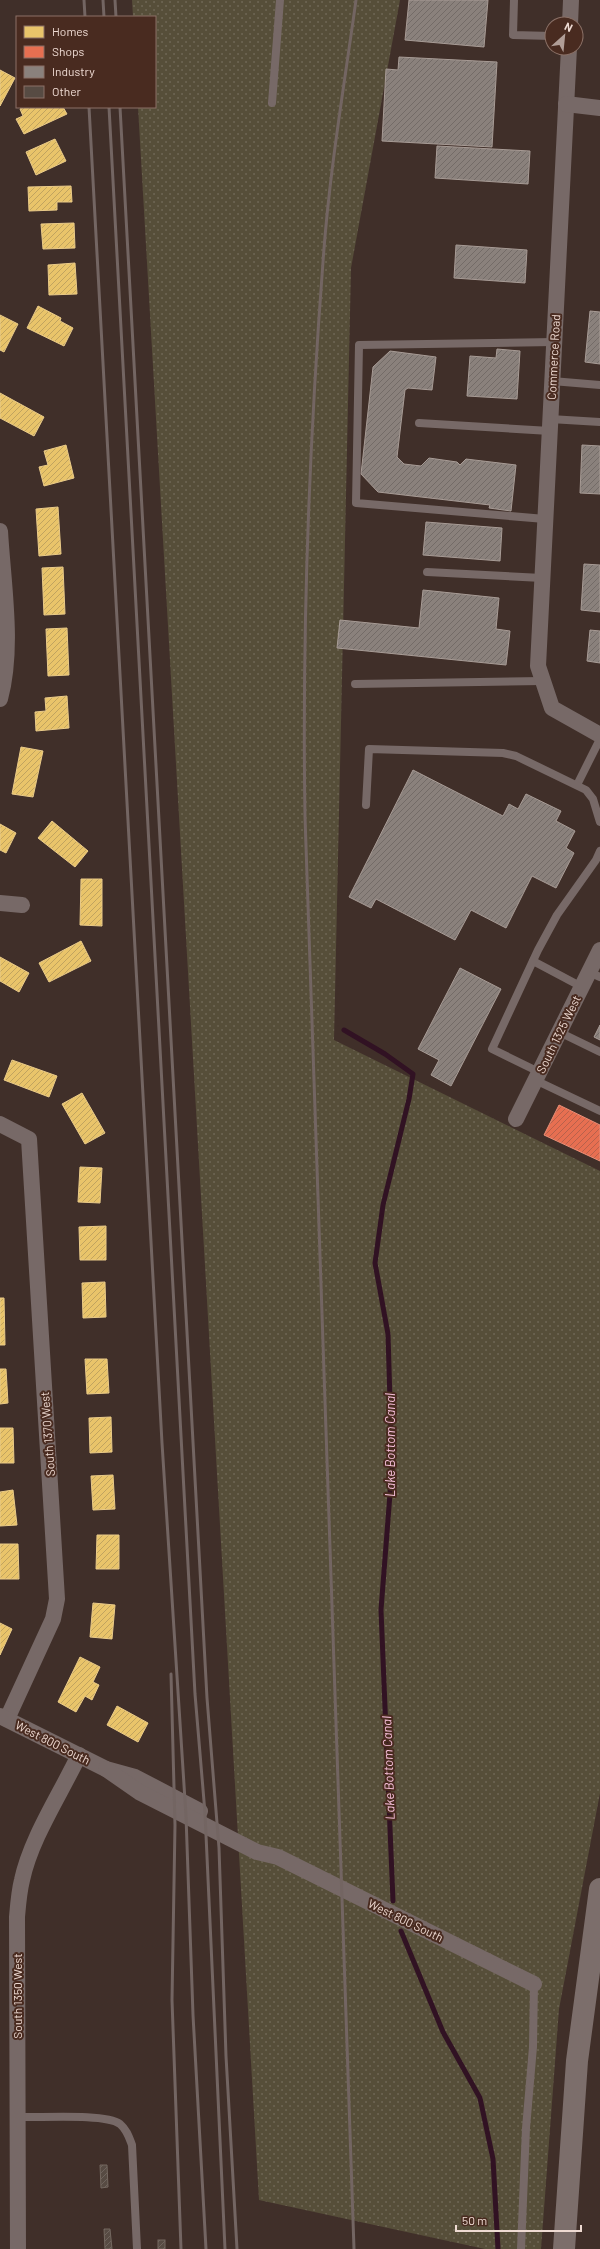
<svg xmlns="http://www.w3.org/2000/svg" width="600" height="2249" viewBox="0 0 600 2249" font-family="Barlow,sans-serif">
<defs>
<pattern id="grass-dots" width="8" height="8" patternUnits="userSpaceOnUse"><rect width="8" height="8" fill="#564e39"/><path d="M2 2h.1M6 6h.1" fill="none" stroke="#6f6755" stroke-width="1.8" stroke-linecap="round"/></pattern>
<pattern id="homes-hatch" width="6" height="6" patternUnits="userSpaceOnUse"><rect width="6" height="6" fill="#e9c46a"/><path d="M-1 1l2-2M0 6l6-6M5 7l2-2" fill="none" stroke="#c0a35f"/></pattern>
<pattern id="shops-hatch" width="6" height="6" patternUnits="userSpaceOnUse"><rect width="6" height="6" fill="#e76f51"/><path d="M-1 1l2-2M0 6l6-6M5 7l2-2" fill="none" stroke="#b7614c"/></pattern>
<pattern id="industry-hatch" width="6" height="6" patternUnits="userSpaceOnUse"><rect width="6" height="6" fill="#8a817c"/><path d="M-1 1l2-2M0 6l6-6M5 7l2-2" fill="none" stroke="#736b67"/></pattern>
<pattern id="building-hatch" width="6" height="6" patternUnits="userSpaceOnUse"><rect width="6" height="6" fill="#574b43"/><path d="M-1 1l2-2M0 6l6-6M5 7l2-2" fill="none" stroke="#6f645d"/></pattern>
</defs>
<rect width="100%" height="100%" fill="#402f29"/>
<!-- grass -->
<polygon fill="url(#grass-dots)" points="132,0 400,0 351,268 334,1040 600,1171 600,1793 559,2009 541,2249 485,2249 259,2200 138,107 155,107 155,17 133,17"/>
<!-- homes -->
<g fill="url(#homes-hatch)" stroke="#eacb89">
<polygon points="0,70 15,78 0,106"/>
<polygon points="23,107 63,107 67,114 24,134 16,119 23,116 20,109"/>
<polygon points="55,139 66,161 36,175 26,152"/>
<polygon points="71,186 72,202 57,202 57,210 29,211 28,187"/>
<polygon points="74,223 75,248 43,249 41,224"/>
<polygon points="75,263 77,294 49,295 48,265"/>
<polygon points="38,306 61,318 60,321 73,328 64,346 27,328"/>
<polygon points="0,315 18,324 4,352 0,350"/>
<polygon points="0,393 44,417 34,436 0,418"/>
<polygon points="66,445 74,478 44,486 39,467 48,465 44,451"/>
<polygon points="58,507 61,554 39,556 36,509"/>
<polygon points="63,567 65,614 44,615 42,568"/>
<polygon points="67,628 69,675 48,676 46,629"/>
<polygon points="67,696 69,728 36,731 35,712 46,711 45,698"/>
<polygon points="21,747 43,751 33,797 12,794"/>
<polygon points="52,821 88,851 75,867 38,838"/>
<polygon points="0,824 16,833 6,853 0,850"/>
<polygon points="81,879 102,879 102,926 80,925"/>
<polygon points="81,941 91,961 49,982 39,963"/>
<polygon points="0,957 29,973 19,992 0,981"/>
<polygon points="12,1060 57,1076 49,1097 4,1080"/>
<polygon points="82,1093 105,1133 85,1144 62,1104"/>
<polygon points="80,1167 102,1168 100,1203 78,1202"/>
<polygon points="106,1226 106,1260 80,1260 79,1227"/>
<polygon points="105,1282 106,1317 83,1318 82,1283"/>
<polygon points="0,1298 4,1298 5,1345 0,1345"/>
<polygon points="85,1359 107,1359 109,1393 87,1394"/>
<polygon points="0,1369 6,1369 8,1403 0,1404"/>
<polygon points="111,1417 112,1452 90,1453 89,1418"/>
<polygon points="0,1428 13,1428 14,1463 0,1463"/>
<polygon points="113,1475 115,1509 93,1510 91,1476"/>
<polygon points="13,1490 17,1525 0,1526 0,1492"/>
<polygon points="97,1535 119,1535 119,1569 96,1569"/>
<polygon points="0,1544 18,1544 19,1579 0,1579"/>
<polygon points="93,1603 115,1605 112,1639 90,1637"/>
<polygon points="0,1623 12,1629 0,1655"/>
<polygon points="80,1657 100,1667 93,1682 99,1685 92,1700 85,1696 76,1712 58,1702"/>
<polygon points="117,1706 148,1723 138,1742 107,1725"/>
</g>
<!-- shops -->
<polygon fill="url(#shops-hatch)" stroke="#e98f78" points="559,1105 600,1125 600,1161 544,1135"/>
<!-- industry -->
<g fill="url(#industry-hatch)" stroke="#a89c96">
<polygon points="409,0 488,0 484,47 405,40"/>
<polygon points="399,57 497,62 492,147 382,141 386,69 398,70"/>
<polygon points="437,146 530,151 528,184 435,178"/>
<polygon points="456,245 527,250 525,283 454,278"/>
<polygon points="590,311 600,312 600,364 585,362"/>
<polygon points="497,349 520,351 517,399 467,396 470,356 496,358"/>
<polygon points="390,351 436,357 432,390 408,388 405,390 397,457 404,464 421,466 429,458 457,462 460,465 466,459 516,465 511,511 489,508 490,505 378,492 361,474 373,367"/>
<polygon points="582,445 600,446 600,494 580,493"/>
<polygon points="426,522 502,528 500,561 423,555"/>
<polygon points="584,564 600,565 600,612 581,610"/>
<polygon points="423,590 499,598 496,629 510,631 506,665 337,648 340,620 419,628"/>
<polygon points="590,630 600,631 600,663 587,661"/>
<polygon points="413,770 503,816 509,804 518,809 526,794 561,811 556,821 575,831 566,848 574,853 556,888 532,876 506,928 471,910 455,940 376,899 371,908 349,897"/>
<polygon points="460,968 501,989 451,1086 431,1075 439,1060 418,1049"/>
<polygon points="600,1025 600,1040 594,1037"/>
</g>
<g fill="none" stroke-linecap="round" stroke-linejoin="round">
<!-- stream -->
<g stroke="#311223" stroke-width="5">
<polyline points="344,1030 385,1054 413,1074 409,1099 383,1205 375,1263 388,1334 392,1468 381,1610 393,1901"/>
<polyline points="401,1931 443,2032 480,2098 493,2159 498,2249"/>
</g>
</g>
<!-- building -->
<g fill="url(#building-hatch)" stroke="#746860">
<polygon points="100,2165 107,2165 108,2187 101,2188"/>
<polygon points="104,2229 110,2229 112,2249 105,2249"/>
<rect x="158" y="2240" width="7" height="9"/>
</g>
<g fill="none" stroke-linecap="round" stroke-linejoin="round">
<!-- service -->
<g stroke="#776967" stroke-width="8">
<polyline points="514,0 513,35 552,36"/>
<polyline points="272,103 280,0"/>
<polyline points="552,381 600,385"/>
<polyline points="550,419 600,422"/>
<polyline points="419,423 550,431"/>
<polyline points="545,519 356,503 359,345 554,342"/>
<polyline points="427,572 542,578"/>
<polyline points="355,684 542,681"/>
<polyline points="577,785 600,739"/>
<polyline points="366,805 369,749 503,753 516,756 586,790 593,799 600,822"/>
<polyline points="533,961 582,987"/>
<polyline points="589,972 600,977"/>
<polyline points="559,1032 600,1052"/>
<polyline points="539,1072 492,1049 538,950 557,915 596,860 600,851"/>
<polyline points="535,1080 600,1111"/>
<path d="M18,2117C39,2118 105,2113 120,2124C127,2130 129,2137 132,2145L137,2249"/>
<polyline points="521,2249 526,2128 533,2047 534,1984"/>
</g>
<!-- minor -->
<g stroke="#776967" stroke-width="16">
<polyline points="570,24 571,0"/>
<polyline points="569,48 538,666 552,708 600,735"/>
<polyline points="566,104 600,108"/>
<path d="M0,531C3,584 14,647 0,699"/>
<polyline points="0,903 22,905"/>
<polyline points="516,1119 600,950"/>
<polyline points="0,1124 29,1139 57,1599 53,1619 7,1719"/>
<polyline points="0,1716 106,1769 135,1777 200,1811"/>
<polyline points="106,1769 139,1792 257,1852 278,1857 534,1984"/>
<path d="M18,2249L17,1917C18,1905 19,1892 22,1880C31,1838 60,1795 79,1755"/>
</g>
<!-- motorway -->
<polyline stroke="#7c6e6b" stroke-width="22" points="564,2249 577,2061 600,1889"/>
<!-- rail -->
<g stroke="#736562" stroke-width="3">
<polyline points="84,0 85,17"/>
<polyline points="103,0 104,17"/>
<polyline points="115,0 116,17"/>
<polyline points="89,107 162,1443 186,1816 193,2015 206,2249"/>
<polyline points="109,107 195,1694 205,1813 225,2249"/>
<polyline points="120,107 207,1698 219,1848 226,2056 237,2249"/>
<polyline points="171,1674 175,1825 172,2000 181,2249"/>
<path d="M354,2249L305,817C302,632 309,446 323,262C329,174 344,87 356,0"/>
</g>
</g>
<g text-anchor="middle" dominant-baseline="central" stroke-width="4" stroke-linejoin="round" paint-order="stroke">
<!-- street labels -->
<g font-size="12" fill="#eedad2" stroke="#492b20">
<text transform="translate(553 357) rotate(-87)">Commerce Road</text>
<text transform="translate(558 1034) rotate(-64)">South 1325 West</text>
<text transform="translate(47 1434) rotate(-94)">South 1370 West</text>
<text transform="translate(53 1742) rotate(27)">West 800 South</text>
<text transform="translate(406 1920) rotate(26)">West 800 South</text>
<text transform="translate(17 1996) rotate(-90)">South 1350 West</text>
</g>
<!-- water labels -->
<g font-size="13" font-style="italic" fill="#f8c0db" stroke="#492b20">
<text transform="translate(390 1445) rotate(-90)">Lake Bottom Canal</text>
<text transform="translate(388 1768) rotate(-92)">Lake Bottom Canal</text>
</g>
</g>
<!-- legend -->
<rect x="16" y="16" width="140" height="92" fill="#492b20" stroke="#8b7167"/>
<rect x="24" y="26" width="20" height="12" fill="#e9c46a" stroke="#8b7167"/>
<text x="52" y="36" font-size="12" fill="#eedad2">Homes</text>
<rect x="24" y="46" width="20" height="12" fill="#e76f51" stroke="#8b7167"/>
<text x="52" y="56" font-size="12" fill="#eedad2">Shops</text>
<rect x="24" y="66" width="20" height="12" fill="#8a817c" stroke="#8b7167"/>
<text x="52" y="76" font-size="12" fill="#eedad2">Industry</text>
<rect x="24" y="86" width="20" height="12" fill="#574b43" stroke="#8b7167"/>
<text x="52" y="96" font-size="12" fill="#eedad2">Other</text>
<!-- north arrow -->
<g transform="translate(564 36) rotate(27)"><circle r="19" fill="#492b20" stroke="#8b7167"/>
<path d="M0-3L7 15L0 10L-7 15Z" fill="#b19e97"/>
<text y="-6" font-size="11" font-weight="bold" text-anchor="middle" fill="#eedad2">N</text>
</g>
<!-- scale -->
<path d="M456 2225v6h125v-6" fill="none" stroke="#eedad2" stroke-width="2"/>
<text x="462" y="2225" font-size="12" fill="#eedad2" stroke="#492b20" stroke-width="3" paint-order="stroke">50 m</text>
</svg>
